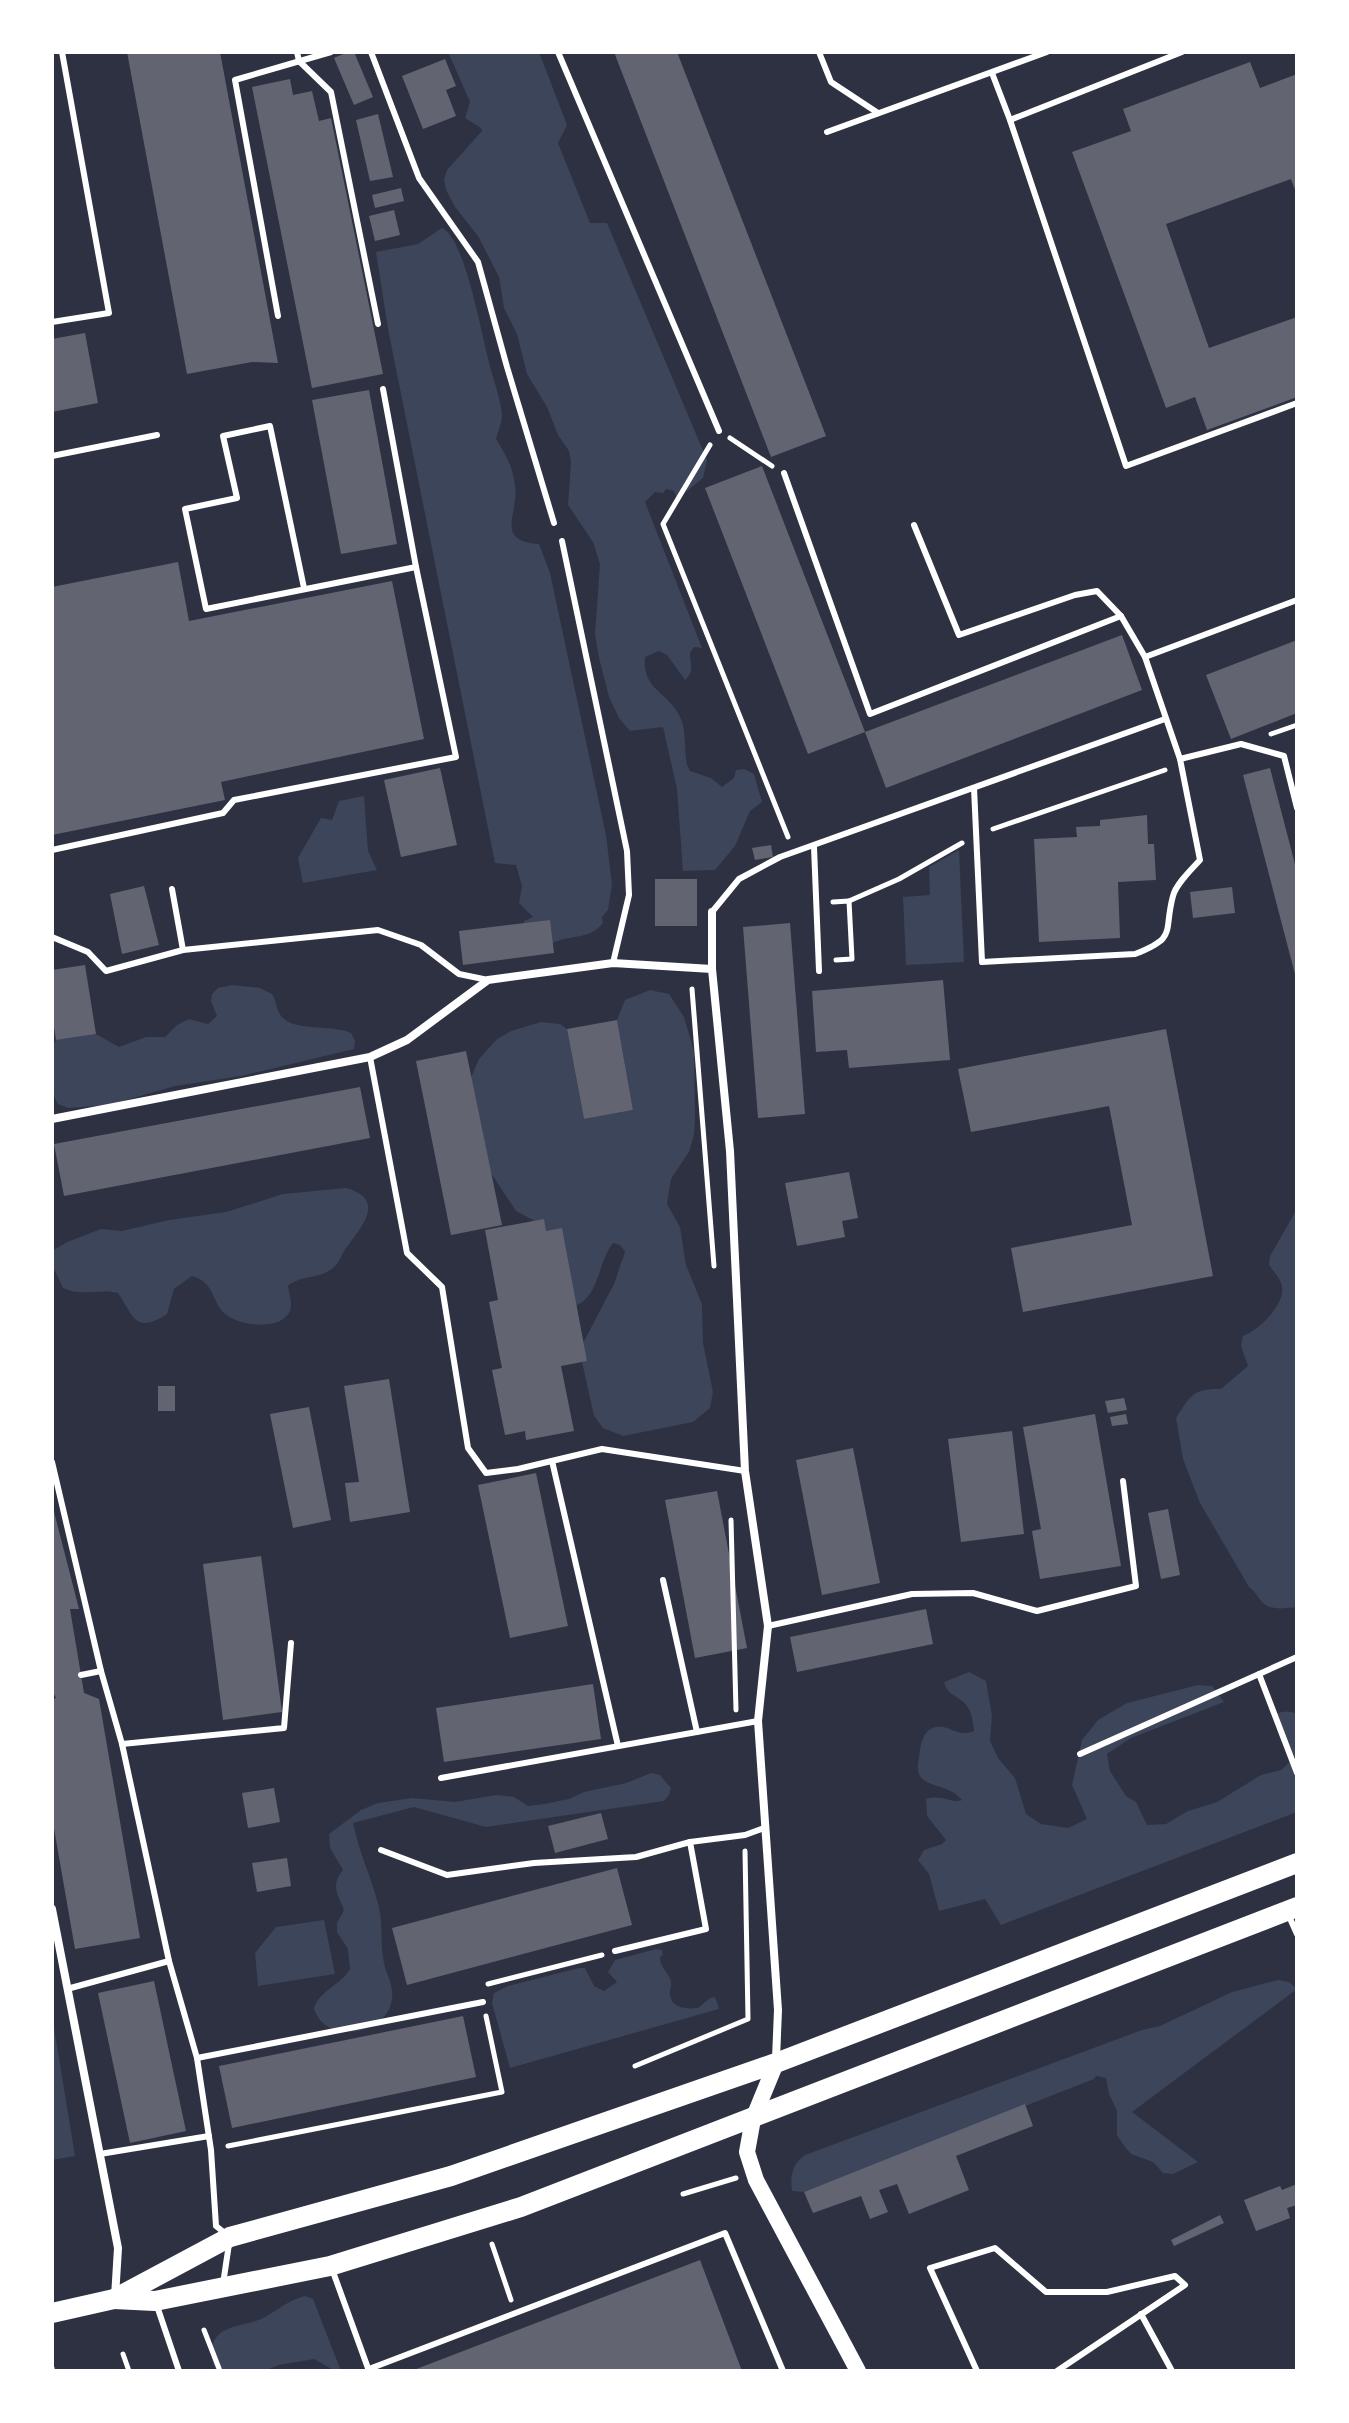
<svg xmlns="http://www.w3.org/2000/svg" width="1349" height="2423" viewBox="0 0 1349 2423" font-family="Lato,sans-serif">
<rect width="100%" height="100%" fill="#2d3142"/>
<!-- green -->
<g fill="#3c4559">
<path d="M448,52H539L567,125L558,143L590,223H607L707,460L703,478L677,499L674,491L666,489L663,493L655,492L645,502L702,648L694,647L690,653C690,665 695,671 685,680L667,655L659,651L645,657C642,690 667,691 679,715C687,728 684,750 687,765L690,771L711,778L722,787L734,778L736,770L744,769L754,774L762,802L750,811L735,846L715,870L683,871L677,789L663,727L630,731L619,718L609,697L599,658L595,634L600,564L593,542L568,505L571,462L569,451L558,435L547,407L527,374L517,334L504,308L499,277L478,236L455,207L446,190L444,180L447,170L482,131L481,128L465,118L470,102Z"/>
<path d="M442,228C464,237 481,330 487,354C491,374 500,394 502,415C502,423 498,431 496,439C506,455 513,467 515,486C519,514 494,541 539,544L550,573L606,835L612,884L608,910L602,917L603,923C589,941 568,934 551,944L524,928V921L533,917L519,903L522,886L516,865L495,863L388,329L376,252L418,244Z"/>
<polygon points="364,796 368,851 377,870 303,883 298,858 321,818 332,820 339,801"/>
<polygon points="959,850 964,962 906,965 903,897 930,895 929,867"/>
<path d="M232,985L260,988L272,994C277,1001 276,1011 282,1017C295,1032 331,1024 351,1033L355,1041L354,1049L241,1076L175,1086L109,1105L68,1108L58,1104C50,1092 48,1055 56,1040L96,1034L119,1047L146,1037H165L177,1025L189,1019L208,1024L217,1016L211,1001L212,994L218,988Z"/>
<path d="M650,990L669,994L684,1017L694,1051L695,1118L694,1135L689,1152L671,1179L667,1204L680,1227L686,1265L702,1304L703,1343L713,1392L710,1408L693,1422L623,1436L603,1428L594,1416L580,1353L582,1345L614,1284L625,1252L620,1245L613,1243C597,1263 600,1298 574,1306L555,1242L542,1225L516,1211L487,1167L469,1082L479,1059L496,1040L511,1031L541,1022L560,1024L567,1029L584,1119L633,1110L617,1020L625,1000Z"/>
<path d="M346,1188C389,1200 359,1229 344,1251C341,1256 339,1263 334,1267C320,1280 302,1274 288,1286C289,1294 293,1303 290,1311C281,1331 242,1326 228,1316C210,1304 217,1283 192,1276L174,1289L167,1314C135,1335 133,1315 118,1293C99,1288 81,1297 63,1288L53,1267L52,1251L67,1242L101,1229L122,1231L169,1220L226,1212L283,1194Z"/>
<path d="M1297,1209V1607C1287,1608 1271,1611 1263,1603C1257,1597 1256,1592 1249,1587L1200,1503L1183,1459L1176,1418C1190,1396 1193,1388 1221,1389L1248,1366L1241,1346L1243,1336C1258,1331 1285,1305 1282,1287C1281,1279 1273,1271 1269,1265L1270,1256Z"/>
<path d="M969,1672L986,1681L992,1716L990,1741L998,1758L1015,1778L1026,1814L1041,1824L1068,1828L1087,1819L1072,1785L1082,1740L1098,1720L1127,1703L1198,1685L1212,1686L1224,1702L1131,1738L1107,1754L1110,1771L1126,1796L1136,1802L1147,1825L1166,1824L1188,1811L1217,1802L1261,1775L1281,1770L1291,1761L1279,1736L1274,1715C1281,1711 1289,1710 1297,1714V1812L1001,1925L985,1899L939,1911L929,1874L918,1860L924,1850L942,1844L946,1840L927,1816L926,1799C941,1794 952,1804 962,1800C945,1779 911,1792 919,1758C920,1751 920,1745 923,1739C925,1733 930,1727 937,1727C951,1725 957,1738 974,1731C972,1691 949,1703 944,1682Z"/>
<path d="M651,1773L660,1775L671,1788L669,1795L664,1801L486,1827L414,1807L353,1823C359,1852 372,1879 379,1907C383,1925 380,1944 384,1963C386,1974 394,1986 392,1999C388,2035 324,2046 314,2008C321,1989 340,1986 350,1969L348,1949L337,1932V1923L344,1910C338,1894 330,1886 343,1870L330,1848L329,1834L361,1810L378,1803L412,1798L455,1802L496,1795L514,1797L528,1806L544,1804L569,1799L584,1792L626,1783Z"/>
<polygon points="324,1920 335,1974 258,1986 255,1953 276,1927"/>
<path d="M656,1949L662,1950L663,1955L660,1957C660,1969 668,1971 671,1981C672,1986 669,1991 670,1995C672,2009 687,2009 698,2008L710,1998L715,1997L719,2009L510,2068L492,2003L494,1993L508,1986L579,1968H585L594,1986L604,1991L617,1982L608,1972L615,1960Z"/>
<path d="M1278,1980L1289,1982L1297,1989L1132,2112L1198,2162L1173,2174L1163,2173L1153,2162L1131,2154L1122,2143L1117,2135V2111L1109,2094L1106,2078L1096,2076L1094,2079L804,2192L792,2191C790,2176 792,2164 805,2155L1142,2030L1160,2026L1232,1992Z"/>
<polygon points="52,2015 75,2156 52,2160"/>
<path d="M305,2296L313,2299L341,2371H335L314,2359L279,2365L264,2371H217C212,2364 212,2361 212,2353C211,2323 245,2328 265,2317C279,2309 289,2300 305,2296Z"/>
</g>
<!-- building -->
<g fill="#626471">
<polygon points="127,52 220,52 278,363 252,362 187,374"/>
<polygon points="348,52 354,52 373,97 354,105 334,58"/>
<polygon points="614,52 677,52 826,436 771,457"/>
<polygon points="445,59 456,86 446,90 456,116 423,129 402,76"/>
<polygon points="1250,62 1260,88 1297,74 1297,195 1291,179 1166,224 1209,348 1297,317 1297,397 1207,430 1195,397 1166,408 1072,152 1131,131 1123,109"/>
<polygon points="290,79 293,95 312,91 319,121 331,118 383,374 312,388 252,87"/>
<polygon points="378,114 393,177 370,181 356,120"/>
<polygon points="401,188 404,201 375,208 372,195"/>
<polygon points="394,210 400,235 375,241 369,216"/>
<polygon points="85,333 98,403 52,412 52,339"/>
<polygon points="369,390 397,544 341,554 312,400"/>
<polygon points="762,466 865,732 808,754 705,488"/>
<polygon points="178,562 189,621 392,581 424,739 221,782 225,800 52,835 52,587"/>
<polygon points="1122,635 1142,690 886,788 865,732"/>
<polygon points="1297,640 1297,713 1231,739 1206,675"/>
<polygon points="440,768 457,845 401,857 384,780"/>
<polygon points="1270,768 1297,872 1296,978 1243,775"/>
<polygon points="1147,815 1148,844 1154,844 1156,880 1118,882 1120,938 1039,942 1034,839 1077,837 1076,827 1100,826 1100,820"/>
<polygon points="771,845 773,857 755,860 752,848"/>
<rect x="655" y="879" width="42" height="47"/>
<polygon points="144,886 159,945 122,954 110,894"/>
<polygon points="1232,887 1235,913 1193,918 1190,892"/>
<polygon points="550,920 554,953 463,965 459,931"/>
<polygon points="790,923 805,1114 758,1118 743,927"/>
<polygon points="85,965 96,1034 56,1040 52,1015 52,970"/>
<polygon points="943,980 950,1060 849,1068 847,1050 816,1052 812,991"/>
<polygon points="617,1020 633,1110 584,1119 567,1029"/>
<polygon points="1166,1029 1213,1276 1023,1312 1011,1248 1132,1225 1109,1106 971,1132 958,1069"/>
<polygon points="466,1051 502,1225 451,1235 416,1061"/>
<polygon points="360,1087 370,1138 64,1196 54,1144"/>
<polygon points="849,1172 858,1218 842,1221 845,1237 797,1246 785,1183"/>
<polygon points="544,1219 546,1231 562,1228 587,1361 561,1366 574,1431 526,1440 525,1431 505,1435 492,1370 502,1368 489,1302 498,1300 485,1230"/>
<polygon points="389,1379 410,1512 350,1522 345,1483 359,1482 344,1386"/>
<rect x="158" y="1386" width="17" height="25"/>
<polygon points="1124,1398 1127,1410 1108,1413 1105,1401"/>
<polygon points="309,1407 331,1520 293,1528 270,1414"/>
<polygon points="1095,1414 1121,1566 1040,1579 1032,1531 1041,1529 1023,1427"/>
<polygon points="1126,1414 1128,1424 1112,1426 1110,1417"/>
<polygon points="1012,1431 1024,1534 961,1542 948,1439"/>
<polygon points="853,1448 880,1583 822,1595 796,1460"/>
<polygon points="536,1473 568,1626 510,1638 478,1485"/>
<polygon points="717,1491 747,1648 695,1658 665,1500"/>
<polygon points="52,1504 79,1609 70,1609 84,1693 99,1699 140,1938 75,1949 52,1817 52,1700 56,1698 52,1690"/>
<polygon points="1168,1509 1180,1575 1161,1579 1148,1513"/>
<polygon points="261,1556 282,1712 223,1720 203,1564"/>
<polygon points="926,1609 933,1644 797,1672 790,1637"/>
<polygon points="593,1684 601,1739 444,1762 436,1708"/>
<polygon points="274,1788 280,1822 248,1828 242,1793"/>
<polygon points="601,1813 608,1839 555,1853 548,1826"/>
<polygon points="287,1858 291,1886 257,1892 252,1863"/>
<polygon points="617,1868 632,1925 407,1985 392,1928"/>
<polygon points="154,1981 186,2131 130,2143 98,1993"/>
<polygon points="463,2016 476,2077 232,2128 219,2066"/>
<polygon points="1025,2104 1033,2126 956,2156 969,2190 909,2214 897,2184 879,2190 888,2212 870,2219 861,2196 813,2213 804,2192"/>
<polygon points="1297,2184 1297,2205 1287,2208 1290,2218 1256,2231 1244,2200 1280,2186 1282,2190"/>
<polygon points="1220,2215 1224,2223 1174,2246 1171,2240"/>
<polygon points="700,2260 742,2371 411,2371 458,2353"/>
</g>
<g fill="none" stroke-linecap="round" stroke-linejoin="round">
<!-- path -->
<g stroke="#fff" stroke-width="5">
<polyline points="730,438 772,466"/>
<polyline points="710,445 663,524 788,837"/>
<polyline points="1271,734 1297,725"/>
<polyline points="993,829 1165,770"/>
<polyline points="849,901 899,879 962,843"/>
<polyline points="833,902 849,901 852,959 836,960"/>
<polyline points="692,989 714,1266"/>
<polyline points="731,1520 736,1710"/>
<polyline points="488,1984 602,1955"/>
<polyline points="635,2066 748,2019 745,1851"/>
<polyline points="228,2146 502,2092 486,2016"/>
<polyline points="683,2194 736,2178"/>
<polyline points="492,2244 511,2300"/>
<polyline points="204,2330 220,2371"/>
<polyline points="123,2354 129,2371"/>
</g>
<!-- service -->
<g stroke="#fff" stroke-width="6">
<polyline points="297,52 299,61 331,92 378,324"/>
<polyline points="371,52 419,178 478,262 507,367 554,523"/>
<polyline points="558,52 719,431"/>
<polyline points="819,52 831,82 878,113"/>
<polyline points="1182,52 1010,120 1126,466 1297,403"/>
<polyline points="992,73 1010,120"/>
<polyline points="827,132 1047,52"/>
<polyline points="278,316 235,80 331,52"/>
<polyline points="52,322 109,313 62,52"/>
<polyline points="52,456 157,435"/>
<polyline points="784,473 870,714 1121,616 1145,657 1180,759 1241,744 1284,756 1297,808"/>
<polyline points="914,525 959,635 1075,595 1097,591 1121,616"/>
<polyline points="562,541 627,851 629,895 613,963"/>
<polyline points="304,588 270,426 223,436 237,498 185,509 206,609 416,567 383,389"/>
<polyline points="1145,657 1297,600"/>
<path d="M974,788L982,962L1135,954C1178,937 1163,933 1173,896C1176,884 1191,870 1200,860L1180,759"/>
<polyline points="814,847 819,971"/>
<polyline points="52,850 223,813 234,800 456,757 416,567"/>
<polyline points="172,889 183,950"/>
<polyline points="712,912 739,879 780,857 1165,719"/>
<polyline points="52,937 88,952 106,971 183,950 378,930 421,945 459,974 488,980"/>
<polyline points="370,1057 407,1253 442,1287 468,1448 486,1473 518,1469 602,1449 745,1471"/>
<polyline points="552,1461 618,1746"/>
<polyline points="52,1462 101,1671 122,1744 169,1961 197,2058 211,2150 216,2226 226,2234"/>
<polyline points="663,1580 697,1732"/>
<polyline points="768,1626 912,1594 973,1593 1037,1611 1136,1586 1123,1481"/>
<polyline points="1259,1674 1297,1773"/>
<polyline points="81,1675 101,1671"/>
<polyline points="122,1744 284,1728 291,1643"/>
<polyline points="1080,1754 1297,1657"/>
<polyline points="441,1778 758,1721"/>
<polyline points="381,1850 447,1875 534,1863 636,1857 690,1842 745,1835 764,1828"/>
<polyline points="1288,1914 1297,1934"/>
<polyline points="615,1951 706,1929 690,1842"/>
<polyline points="67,1989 169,1961"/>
<polyline points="197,2058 483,2002"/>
<polyline points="100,2154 209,2136"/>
<polyline points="332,2269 369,2371"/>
<polyline points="223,2284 229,2244"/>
<polyline points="157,2306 179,2371"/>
<polyline points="1141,2314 1172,2371"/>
<polyline points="369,2369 725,2233 783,2371"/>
<polyline points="977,2371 930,2268 995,2248 1046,2292 1107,2292 1175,2276 1185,2285 1057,2371"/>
</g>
<!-- minor -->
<g stroke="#fff" stroke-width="8">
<polyline points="712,912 712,969 730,1151 745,1471 768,1626 758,1721 778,2010 776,2059"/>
<polyline points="52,1119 370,1057 407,1040 488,980 613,963 712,969"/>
<polyline points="52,1909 118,2248 115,2297"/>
</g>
<!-- secondary -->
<polyline stroke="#fff" stroke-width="16" points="776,2063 753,2119 747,2152 756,2180 858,2371"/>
<!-- primary -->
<g stroke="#fff" stroke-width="20">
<polyline points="114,2299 155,2301 330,2266 521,2207 1297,1907"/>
<polyline points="52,2313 114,2299 230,2237 451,2176 776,2063 1297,1863"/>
</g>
<!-- rail -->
<polyline stroke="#abadb3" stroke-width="6" points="52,2369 52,2371"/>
</g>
<!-- border -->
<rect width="1349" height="2423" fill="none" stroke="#ffffff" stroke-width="108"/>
</svg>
